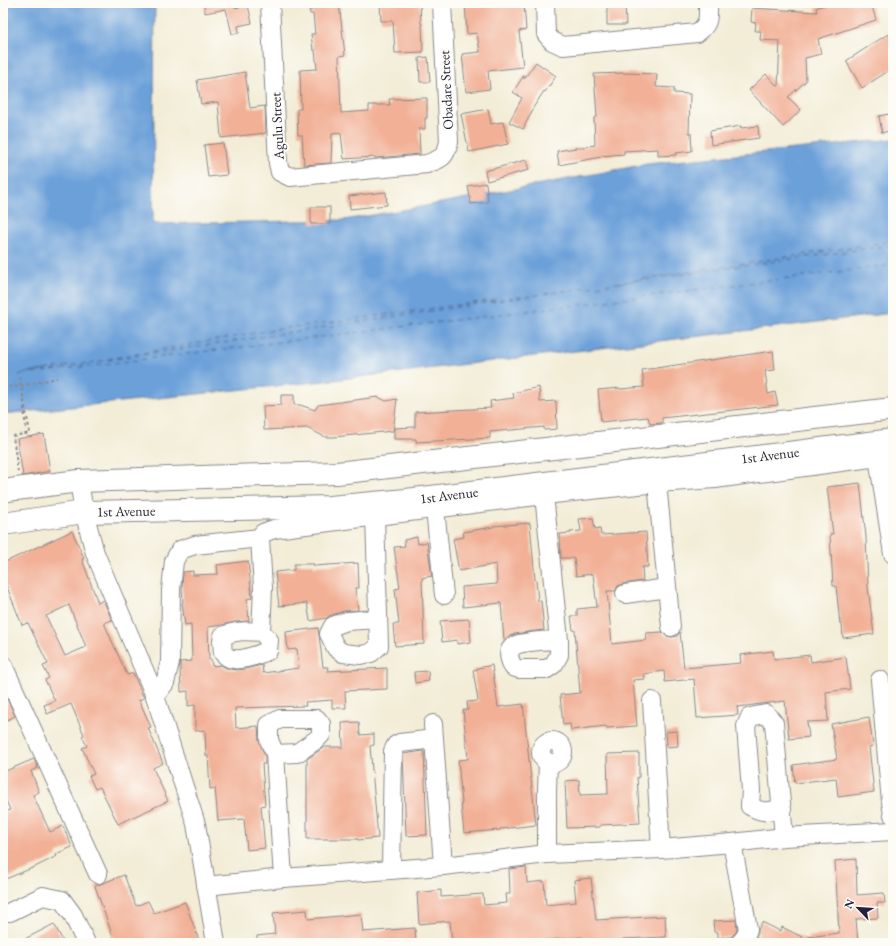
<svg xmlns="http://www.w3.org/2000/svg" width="896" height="946" viewBox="0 0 896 946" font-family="'EB Garamond',serif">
<rect width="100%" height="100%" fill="#fdfcf7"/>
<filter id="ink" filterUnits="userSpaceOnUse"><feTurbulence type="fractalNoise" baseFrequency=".025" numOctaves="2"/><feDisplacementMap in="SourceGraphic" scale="8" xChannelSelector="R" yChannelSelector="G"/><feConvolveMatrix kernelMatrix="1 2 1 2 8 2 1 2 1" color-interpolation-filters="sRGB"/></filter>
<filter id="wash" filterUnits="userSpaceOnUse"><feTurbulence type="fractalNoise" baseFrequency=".012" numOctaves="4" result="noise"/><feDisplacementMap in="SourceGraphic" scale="16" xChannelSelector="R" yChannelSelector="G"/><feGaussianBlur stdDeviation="0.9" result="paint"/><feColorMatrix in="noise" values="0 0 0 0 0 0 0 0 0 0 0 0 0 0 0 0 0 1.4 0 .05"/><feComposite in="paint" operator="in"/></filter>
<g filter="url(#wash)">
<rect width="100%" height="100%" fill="#f3edd7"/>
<!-- water -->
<polygon fill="#6ca0d9" stroke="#47618a" points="3,3 155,3 153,224 344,220 425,206 647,164 893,139 893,313 334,380 3,414"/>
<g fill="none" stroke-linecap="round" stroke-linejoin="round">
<!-- ferry -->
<g stroke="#435b82" stroke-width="1" stroke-dasharray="5 4" stroke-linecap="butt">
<polyline points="619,283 893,245"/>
<polyline points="108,359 273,330 524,296"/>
<polyline points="34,373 893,265"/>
<polyline points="22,374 46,370"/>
<polyline points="19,375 23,373 893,241"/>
</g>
</g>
<g id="blocks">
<!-- building -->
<g fill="#f2b197" fill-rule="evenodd">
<polygon points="204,3 235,3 235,8 248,5 252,23 238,26 239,33 232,34 226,9 205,13"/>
<polygon points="309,3 339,3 345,55 339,56 341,113 369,111 369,105 390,105 389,99 427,98 427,118 425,118 425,129 419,129 420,154 375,158 375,157 344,159 341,133 332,134 331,163 304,165 302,135 298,135 297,109 301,109 300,70 317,69 315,50 313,50 311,34 315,34 313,14 310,14"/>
<polygon points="380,3 420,3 421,24 422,24 423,52 395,53 393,21 381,21"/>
<polygon points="465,3 524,3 526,30 519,31 523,67 488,71 490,89 466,92 462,54 480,52 477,33 467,34"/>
<polygon points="607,3 625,3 626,25 607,25"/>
<polygon points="830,3 871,3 876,20 818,39 821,54 805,58 806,81 788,97 801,110 783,127 749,90 766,74 778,87 780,41 760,40 761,31 755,31 756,23 751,22 752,8 817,12 816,8"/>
<polygon points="888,34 893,43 893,68 862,88 846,61"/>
<polygon points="428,57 430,82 420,82 419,58"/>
<polygon points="536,62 556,76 545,92 544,91 531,111 532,111 523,129 509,122 522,98 513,92 524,75 524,79"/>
<polygon points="245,72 250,108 265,106 266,133 221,138 218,102 201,104 197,80"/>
<polygon points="622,73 657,74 656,87 674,88 674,93 690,94 689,133 691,133 692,151 676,153 676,155 658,156 658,149 624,151 624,154 601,156 601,157 559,165 557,151 595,145 594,118 597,117 594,74"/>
<polygon points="488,109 491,124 503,122 508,144 469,152 461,114"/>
<polygon points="889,114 892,130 882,133 879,116"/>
<polygon points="741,126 741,128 758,126 759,138 711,145 710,131"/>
<polygon points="223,143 227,175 208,177 204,145"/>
<polygon points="526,160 529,170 487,181 485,171"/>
<polygon points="486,183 488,202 471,204 468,186"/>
<polygon points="386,192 387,205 350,209 349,196"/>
<rect x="311" y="207" width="19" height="17"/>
<polygon points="773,351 775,370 765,371 768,394 775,392 778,405 662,418 662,423 650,424 648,417 601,422 598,390 620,388 620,389 644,387 642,370"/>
<polygon points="539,387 540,402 556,401 557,429 544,430 544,427 490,432 490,438 416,442 416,439 394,439 394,428 415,427 415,412 491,408 490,401 514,398 513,393"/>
<polygon points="281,395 294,395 294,405 300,405 315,410 318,405 378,397 386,401 397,399 393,431 334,437 325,437 307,428 264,430 263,406 281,405"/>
<polygon points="44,434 50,471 23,476 17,439"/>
<polygon points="860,483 866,537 868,588 874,634 843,638 842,624 840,624 836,586 833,586 830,534 833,534 827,487"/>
<polygon points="593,518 595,529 600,528 601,535 646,532 648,567 642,567 643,581 623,584 618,586 615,591 607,591 612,644 647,640 646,633 662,632 666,636 672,637 677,636 680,632 684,668 741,663 740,655 773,651 774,659 810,655 811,662 846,657 850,689 826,692 828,721 807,722 809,737 789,739 785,701 737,707 738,715 697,718 694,679 665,682 664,671 644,674 645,679 633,680 637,726 607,728 606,726 571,730 570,724 563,725 560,695 580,693 575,630 573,630 571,616 577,616 577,609 597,607 593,574 576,576 574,558 561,558 560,534 571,533 570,532 581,531 579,519"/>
<polygon points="530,523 535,580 536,580 538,601 541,601 544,630 528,632 515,634 510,636 504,640 501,603 463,607 462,587 497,584 496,564 459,571 453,539 464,537 463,532 493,527 493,526"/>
<path d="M72,531L84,558L82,559L98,603L103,600L112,620L104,623L127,675L133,673L144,698L139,700L151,727L148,728L163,763L153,768L168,801L118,824L100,787L95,789L89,776L94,774L82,748L87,746L82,736L84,735L71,704L47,714L44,705L55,701L45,680L49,678L43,666L48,664L28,623L22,625L7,587L3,589V563ZM69,605L86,647L65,656L46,616Z"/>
<polygon points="417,537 418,544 427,542 432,576 422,578 424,644 395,646 393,624 399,624 395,589 400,588 394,547 405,546 404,540"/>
<polygon points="248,561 252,598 247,599 249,621 235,622 221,625 208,627 209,660 211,659 212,666 221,665 228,669 239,670 249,668 262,665 263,673 299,668 297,649 288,650 286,632 318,628 323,667 328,667 327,671 387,668 387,689 345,691 346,708 332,708 332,700 305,702 306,706 235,708 236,728 258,726 259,740 265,756 265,764 262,764 265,805 261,806 265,848 247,850 244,819 218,821 215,788 210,789 208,756 206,756 205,730 195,731 195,705 188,706 188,691 181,692 180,667 180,662 192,661 191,624 185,625 182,603 183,603 182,587 183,572 193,571 193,575 218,574 217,565"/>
<polygon points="358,563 359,588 355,588 358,610 344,611 329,616 327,618 310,621 307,603 279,606 275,572 294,570 294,564 314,564 314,566"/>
<polygon points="469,619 471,642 457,644 457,640 442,642 440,621"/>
<polygon points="492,665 498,707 523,704 536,825 500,829 500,830 464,833 461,803 462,803 458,760 468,759 463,710 468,710 467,702 478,701 473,670 478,669 478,668"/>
<polygon points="428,671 429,681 415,683 414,672"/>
<polygon points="3,690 15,716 3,722"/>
<polygon points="869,717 873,746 869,747 874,792 838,797 836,778 795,783 793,765 837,759 831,724"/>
<polygon points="359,722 360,735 374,734 374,745 370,746 378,838 358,840 358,839 307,839 307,759 324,747 343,747 342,723"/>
<polygon points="677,731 678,746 667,747 666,732"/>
<polygon points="424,751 427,835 406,836 403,754"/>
<polygon points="639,753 639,777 637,777 640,823 600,825 600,827 567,828 565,781 579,780 580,795 608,794 607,754"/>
<polygon points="34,759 38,768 31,771 39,792 33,795 50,832 63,826 72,847 56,854 57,856 35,867 3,880 3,813 10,810 3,793 3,772"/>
<polygon points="856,859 857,895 884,893 885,903 877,903 878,918 856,919 858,943 754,943 758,933 758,930 762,922 780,931 782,927 808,940 808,937 839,933 835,861"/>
<polygon points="526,867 527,883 544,881 546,905 576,902 574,880 591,878 596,920 665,916 666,937 623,939 623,943 583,943 582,937 526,942 526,943 452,943 450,921 419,924 417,893 441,890 441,897 483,894 484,905 507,903 506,894 510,894 509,869"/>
<polygon points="124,875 136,906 148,901 154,913 185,902 200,943 115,943 95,886"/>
<polygon points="307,910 308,919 361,914 363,932 415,928 416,943 257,943 257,936 275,934 273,913"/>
<polygon points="736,920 737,928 736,932 731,937 718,938 718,932 714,932 713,921"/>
<polygon points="54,924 64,943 17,943"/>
</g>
</g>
</g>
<g filter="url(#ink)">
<use href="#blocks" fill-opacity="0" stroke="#8a8889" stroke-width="1"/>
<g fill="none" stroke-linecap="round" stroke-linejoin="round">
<defs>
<g id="minor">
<path d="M270,3L278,163L280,172L290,177L427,164C442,158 445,158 449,142L442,3"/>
<path d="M545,3L546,34L552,41L563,46L697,33C710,23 708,18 708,3"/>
<polyline points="878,457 893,554"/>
<polyline points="79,481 84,512 95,553 155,696 196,824 216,943"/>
<polyline points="657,483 671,627"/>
<path d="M544,495L559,640V655L554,664L547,669H519L513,667C510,661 506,651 514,646C522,641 548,641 559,640"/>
<polyline points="435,509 444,595"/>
<polyline points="375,516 379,646 371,653 361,655 343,653 336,648 329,634 333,626 347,621 378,619"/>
<polyline points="625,594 667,588"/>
<path d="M261,632C248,631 236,630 223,636L222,641L223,653C226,656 229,659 234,659C243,661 259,654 268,651L269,640L261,632L263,588L260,538L263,533L274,529L544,495L657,483L715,479L893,455"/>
<polyline points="3,665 98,874"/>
<polyline points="880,680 891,802 893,815"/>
<polyline points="155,696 165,683 170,662 171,590 174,561 180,550 195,545 260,538"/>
<polyline points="652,701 661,849"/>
<polyline points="433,724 443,866"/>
<circle cx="552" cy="752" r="11"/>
<polyline points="275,754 297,753 316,740 321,735 321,724 317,719 280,719 269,725 269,740 275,754 283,878"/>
<path d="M782,809C767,811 764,814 750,806L751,790L746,726L750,717L766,714L774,723L784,837"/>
<polyline points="732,843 748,929 745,937 740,943"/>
<polyline points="547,854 547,791 548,762"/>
<polyline points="391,870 393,751 396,745 400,743 434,739"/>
<polyline points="206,886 283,878 443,866 547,854 661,849 732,843 784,837 893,831"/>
<polyline points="10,912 43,896 62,900 73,915 86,943"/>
</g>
<g id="major">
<polyline points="3,491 16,489 79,481 265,475 337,473 893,409"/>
<polyline points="3,524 84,512 330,507 406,500 893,440"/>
</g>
</defs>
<!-- minor casing -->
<use href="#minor" stroke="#8a8889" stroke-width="20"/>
<!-- major casing -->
<use href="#major" stroke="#8a8889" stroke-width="24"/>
<!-- path -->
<g stroke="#8a8889" stroke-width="2" stroke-dasharray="3 3" stroke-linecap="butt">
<polyline points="3,387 22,386 57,378"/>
<polyline points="24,407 26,431"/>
<polyline points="18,472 13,436 30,433 19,375"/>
</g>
<!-- minor -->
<use href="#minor" stroke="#fff" stroke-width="18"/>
<!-- major -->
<use href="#major" stroke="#fff" stroke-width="22"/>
</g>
</g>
<g text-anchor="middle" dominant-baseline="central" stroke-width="4" stroke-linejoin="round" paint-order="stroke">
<!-- street labels -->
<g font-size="14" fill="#22223b" stroke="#fdfcf7">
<text transform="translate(446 90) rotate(-93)">Obadare Street</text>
<text transform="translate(277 126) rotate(-93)">Agulu Street</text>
<text transform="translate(770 455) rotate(-7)">1st Avenue</text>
<text transform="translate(449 495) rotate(-7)">1st Avenue</text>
<text transform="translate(126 511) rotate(-1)">1st Avenue</text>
</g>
</g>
<!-- margin -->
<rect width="896" height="946" fill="none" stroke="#fdfcf7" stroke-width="16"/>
<!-- north arrow -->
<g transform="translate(858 908) rotate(295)" stroke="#fdfcf7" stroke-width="3" paint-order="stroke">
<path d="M0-3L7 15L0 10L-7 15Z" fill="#22223b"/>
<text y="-6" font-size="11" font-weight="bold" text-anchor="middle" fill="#22223b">N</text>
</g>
</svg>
